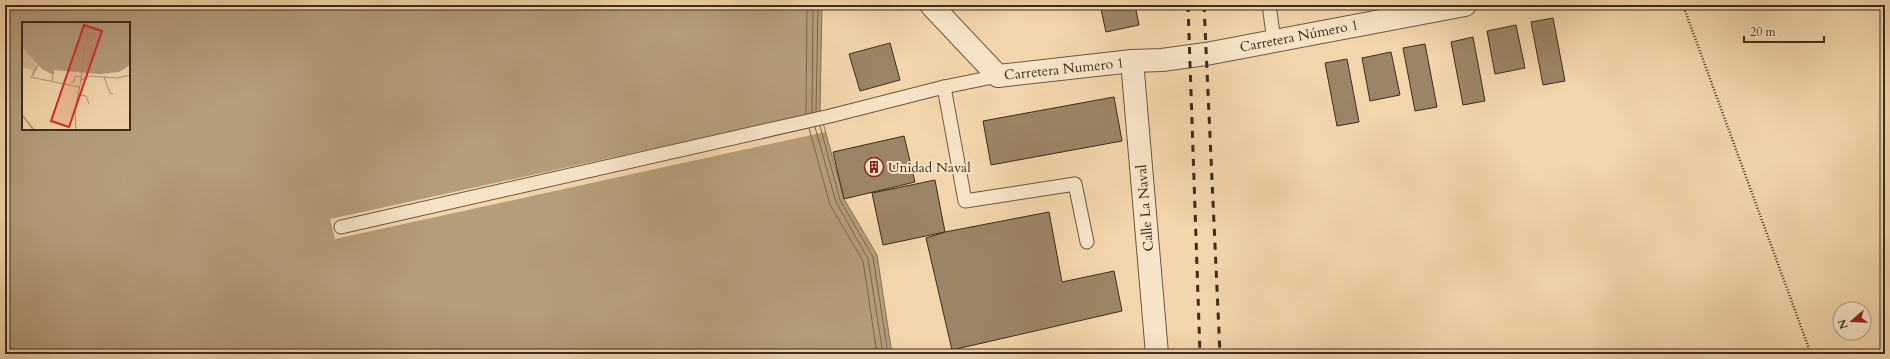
<svg xmlns="http://www.w3.org/2000/svg" width="1890" height="359" viewBox="0 0 1890 359" font-family="Cardo,serif">
<rect width="100%" height="100%" fill="#f3d5ab"/>
<filter id="stains"><feTurbulence type="fractalNoise" baseFrequency=".005" numOctaves="4"/><feColorMatrix values="0 0 0 0 .2 0 0 0 0 .09 0 0 0 0 .02 0 0 0 .5 -.17"/></filter>
<radialGradient id="worn" r=".72"><stop offset=".6" stop-color="#630" stop-opacity="0"/><stop offset="1" stop-color="#630" stop-opacity=".3"/></radialGradient>
<!-- water -->
<path fill="#b59c7a" stroke="#856f54" fill-rule="evenodd" d="M5,5H822L820,112L844,199L877,255L892,354H5ZM23,23H129V129H23Z"/>
<!-- pier -->
<polygon fill="#f3d5ab" points="820,112 825,132 335,239 330,219"/>
<g fill="none" stroke-linecap="round" stroke-linejoin="round">
<!-- shore -->
<g stroke="#79644b" stroke-width="1">
<polyline points="816,111 818,5"/>
<polyline points="812,113 813,5"/>
<polyline points="806,114 807,5"/>
<polyline points="820,126 840,200 873,257 888,354"/>
<polyline points="815,127 836,202 868,259 883,354"/>
<polyline points="809,128 830,205 863,261 877,354"/>
</g>
</g>
<!-- building -->
<g fill="#9c8466" stroke="#3d2c1c">
<polygon points="1100,5 1135,5 1139,25 1106,32"/>
<polygon points="1553,18 1565,81 1543,85 1531,22"/>
<polygon points="1516,25 1525,68 1495,74 1487,31"/>
<polygon points="1473,37 1485,101 1463,105 1451,42"/>
<polygon points="890,43 900,80 860,91 849,54"/>
<polygon points="1425,44 1437,107 1415,111 1403,48"/>
<polygon points="1391,52 1400,95 1370,101 1362,58"/>
<polygon points="1347,59 1359,122 1337,126 1325,63"/>
<polygon points="1114,97 1122,141 991,165 983,121"/>
<polygon points="904,136 915,182 844,199 833,152"/>
<polygon points="935,180 945,232 883,245 872,193"/>
<polygon points="1049,212 1062,282 1114,271 1122,311 952,350 926,238 945,232"/>
</g>
<g fill="none" stroke-linecap="round" stroke-linejoin="round">
<defs>
<g id="service">
<polyline points="1269,5 1274,41"/>
<polyline points="944,87 965,201 1075,184 1087,242"/>
<polyline points="341,227 830,116 944,87 998,76"/>
</g>
<g id="minor">
<polyline points="931,5 998,76 1132,61 1162,60 1206,54 1465,5"/>
<polyline points="1132,61 1157,354"/>
</g>
</defs>
<!-- service casing -->
<use href="#service" stroke="#6a5640" stroke-width="15"/>
<!-- minor casing -->
<use href="#minor" stroke="#6a5640" stroke-width="24"/>
<!-- path -->
<polyline stroke="#3d2c1c" stroke-width="2.5" stroke-dasharray="1 2" stroke-linecap="butt" points="1683,5 1811,354"/>
<!-- service -->
<use href="#service" stroke="#f7e4c8" stroke-width="13"/>
<!-- minor -->
<use href="#minor" stroke="#f7e4c8" stroke-width="22"/>
<!-- rail -->
<g stroke="#3d2c1c" stroke-width="3" stroke-dasharray="7 7" stroke-linecap="butt">
<polyline points="1188,5 1200,354"/>
<polyline points="1204,5 1220,354"/>
</g>
</g>
<!-- icons -->
<defs>
<symbol id="building-ring" viewBox="-11 -11 22 22"><circle r="9.5" fill="#f7e4c8" stroke="#8f2418" stroke-width="1.5"/><path d="M-4-6H4V6H1V3H-1V6H-4ZM-2.5-4.3h1.7v1.8h-1.7ZM.8-4.3h1.7v1.8H.8ZM-2.5-1h1.7V.8h-1.7ZM.8-1h1.7V.8H.8Z" fill="#8f2418"/></symbol>
</defs>
<g fill-rule="evenodd">
<use href="#building-ring" x="863" y="156" width="22" height="22"/>
</g>
<g text-anchor="middle" dominant-baseline="central" stroke-width="4" stroke-linejoin="round" paint-order="stroke">
<!-- street labels -->
<g font-size="14" fill="#3d2c1c" stroke="#f7e4c8">
<text transform="translate(1299 36) rotate(-11)">Carretera Número 1</text>
<text transform="translate(1064 69) rotate(-6)">Carretera Numero 1</text>
<text transform="translate(1145 208) rotate(-95)">Calle La Naval</text>
</g>
<!-- poi labels -->
<g font-size="14" fill="#3d2c1c" stroke="#f7e4c8" text-anchor="start">
<text x="888" y="167">Unidad Naval</text>
</g>
</g>
<!-- overview -->
<g transform="translate(22 22)">
<rect width="108" height="108" fill="#f3d5ab"/>
<path d="M0,25L15,40L12,49L0,45Z" fill="#d4b893"/>
<path d="M0,0H108V43L97,50L77,52L32,48V53L20,47L0,25Z" fill="#b59c7a"/>
<path fill="none" stroke="#b59c7a" stroke-width="2" d="M10,54L17,41M0,93L12,108"/>
<path fill="none" stroke="#aa9172" stroke-width="1" d="M24,48L31,51L30,59M8,55L57,65M82,55L88,71L91,72M59,58L63,22M49,60H52L53,54L59,55M56,73L64,74L67,82M54,108L53,88L59,58L68,54L96,56L108,53"/>
<path fill="#d62828" fill-opacity="0.15" stroke="#d62828" stroke-width="2" d="M62,3L80,9L47,105L29,99Z"/>
<rect width="108" height="108" fill="none" stroke="#3d2c1c" stroke-width="2"/>
</g>
<!-- margin -->
<rect width="1890" height="359" fill="none" stroke="#f3d5ab" stroke-width="20"/>
<rect x="6" y="6" width="1878" height="347" fill="none" stroke="#3d2c1c" stroke-width="2"/>
<rect x="10" y="10" width="1870" height="339" fill="none" stroke="#3d2c1c"/>
<!-- north arrow -->
<g transform="translate(1852 321) rotate(251)"><circle r="19" fill="#f7e4c8" stroke="#ad9a83"/>
<path d="M0-3L7 15L0 10L-7 15Z" fill="#8f2418"/>
<text y="-6" font-size="11" font-weight="bold" text-anchor="middle" fill="#3d2c1c">N</text>
</g>
<!-- scale -->
<path d="M1744 36v6h80v-6" fill="none" stroke="#3d2c1c" stroke-width="2"/>
<text x="1750" y="36" font-size="12" fill="#3d2c1c" stroke="#f7e4c8" stroke-width="3" paint-order="stroke">20 m</text>
<rect width="100%" height="100%" filter="url(#stains)"/>
<rect width="100%" height="100%" fill="url(#worn)"/>
</svg>
